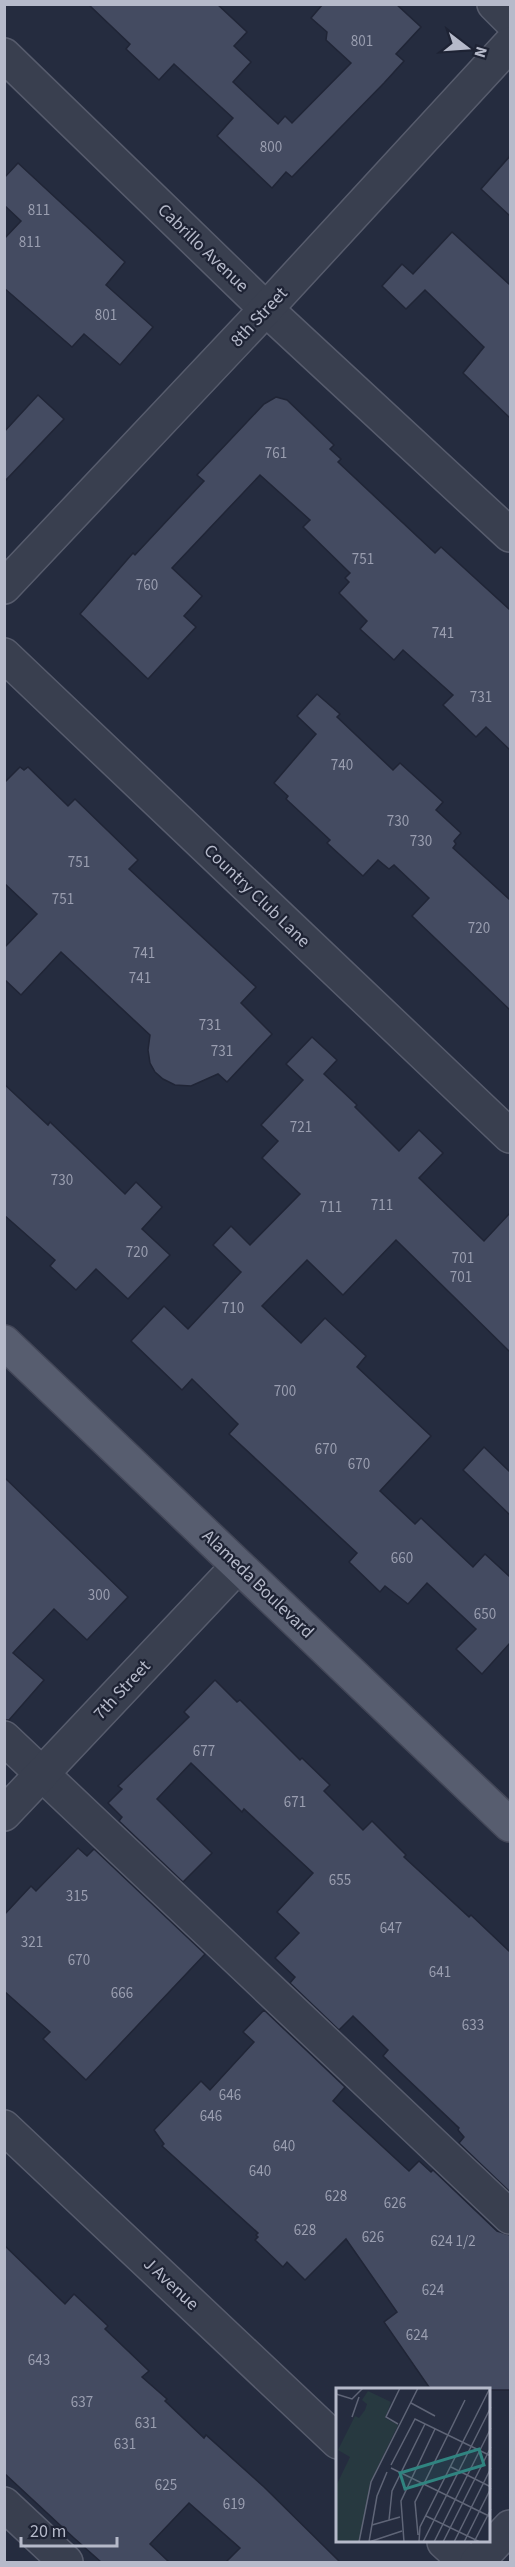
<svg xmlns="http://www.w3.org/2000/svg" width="515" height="2567" viewBox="0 0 515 2567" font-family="'Source Sans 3',sans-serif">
<rect width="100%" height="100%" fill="#252c3f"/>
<!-- building -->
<g fill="#444b61" stroke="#202536" stroke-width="1.5">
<polygon points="88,4 217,4 247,32 234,46 251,62 233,82 278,124 285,116 292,123 351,63 326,40 327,32 311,18 323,4 396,4 421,27 396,54 404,61 384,83 292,177 286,172 272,188 217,136 233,118 174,64 159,80 126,49 130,44"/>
<polygon points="510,156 510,216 481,189"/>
<polygon points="18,163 125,262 106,285 153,327 120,365 84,334 72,347 4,288 4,239 21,221 4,205 4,178"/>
<polygon points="452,232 510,285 510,418 463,373 484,347 425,290 406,309 382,286 402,264 413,274"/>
<polygon points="38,395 64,419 4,482 4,432"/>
<polygon points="276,397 287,400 334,445 330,449 341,459 338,462 435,553 441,547 510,610 510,750 486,727 476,737 443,705 453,695 403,650 394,660 360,629 367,621 339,593 349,582 345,578 350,573 303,527 310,520 260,475 172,568 202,596 184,616 196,627 148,679 80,614 133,553 135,555 204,481 197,475 264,404"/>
<polygon points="317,694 340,714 337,717 393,770 400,763 443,802 436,810 461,833 454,841 456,844 453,848 510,900 510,1010 412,916 429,898 394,865 389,869 378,860 363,876 327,843 330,840 286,799 288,796 274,783 316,734 297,716"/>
<polygon points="20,767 24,770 28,767 68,806 75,799 138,860 129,869 256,987 241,1003 272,1034 227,1082 218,1074 191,1086 175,1085 163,1079 155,1072 150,1063 148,1050 150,1035 61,952 21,995 4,979 4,948 37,914 4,883 4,783"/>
<polygon points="312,1037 337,1060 324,1074 357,1105 355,1107 399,1151 419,1130 443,1153 419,1178 484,1241 510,1213 510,1352 396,1240 343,1295 307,1260 262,1306 301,1343 325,1318 366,1356 357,1367 431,1436 380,1491 415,1524 421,1518 473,1567 485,1554 510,1577 510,1643 482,1674 456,1649 476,1629 427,1583 408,1604 385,1586 380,1592 349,1562 357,1553 229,1434 238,1424 192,1379 182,1390 131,1341 164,1306 188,1329 241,1272 213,1245 231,1226 250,1245 300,1194 262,1158 278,1141 261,1125 303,1080 286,1064"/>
<polygon points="4,1084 48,1125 50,1122 125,1194 136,1182 162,1207 142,1229 170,1255 128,1299 96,1269 76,1290 50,1266 55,1260 4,1215"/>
<polygon points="484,1447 510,1472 510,1515 463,1470"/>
<polygon points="4,1477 128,1597 87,1640 54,1609 13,1653 44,1680 9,1720 4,1720"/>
<polygon points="215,1680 237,1702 240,1700 300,1760 302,1758 330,1785 324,1791 363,1830 372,1821 406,1855 404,1857 469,1917 471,1915 510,1952 510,2192 459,2143 464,2137 458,2130 459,2128 383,2056 388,2050 353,2016 339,2030 290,1983 295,1977 275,1958 299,1933 277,1912 313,1873 244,1809 242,1812 191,1763 157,1799 212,1853 183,1882 119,1821 122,1817 108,1803 122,1789 118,1786 189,1717 184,1712"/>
<polygon points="78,1848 87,1856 94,1849 205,1954 86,2080 43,2039 50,2032 4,1991 4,1915 31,1886 36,1891"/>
<polygon points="264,2010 345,2087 333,2101 409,2171 419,2161 431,2172 433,2170 497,2231 510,2235 510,2390 431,2390 384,2322 397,2312 346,2239 305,2280 287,2262 283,2267 255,2240 258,2237 256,2235 258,2233 162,2146 164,2144 154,2130 201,2081 210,2090 254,2042 243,2032"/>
<polygon points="4,2245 65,2304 74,2294 108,2326 105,2329 149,2371 142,2377 167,2399 165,2401 204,2438 206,2435 264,2487 340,2562 226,2562 240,2548 189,2503 150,2544 169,2562 101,2562 74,2538 4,2473"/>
</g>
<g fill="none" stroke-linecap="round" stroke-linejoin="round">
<defs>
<g id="minor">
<polyline points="494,4 510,20"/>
<polyline points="4,55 266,309 510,535"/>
<polyline points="4,587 266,309 510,44"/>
<polyline points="4,655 510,1136"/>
<polyline points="4,1738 510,2217"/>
<polyline points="4,1814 238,1566"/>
<polyline points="4,2127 338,2442"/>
<polyline points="4,2504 66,2562"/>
<polyline points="444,2542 466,2562"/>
<polyline points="477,2562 510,2527"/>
</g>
<polyline id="major" points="4,1342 510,1825"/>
</defs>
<!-- minor casing -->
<use href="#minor" stroke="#575c6d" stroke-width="36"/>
<!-- major casing -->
<use href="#major" stroke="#434758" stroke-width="36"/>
<!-- minor -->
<use href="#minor" stroke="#393f4f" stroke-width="33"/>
<!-- major -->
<use href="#major" stroke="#575d6f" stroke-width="33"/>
</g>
<g text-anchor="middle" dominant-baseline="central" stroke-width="4.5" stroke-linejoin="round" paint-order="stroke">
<!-- number labels -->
<g font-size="15" fill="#9a9eb0">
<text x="362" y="41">801</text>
<text x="271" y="147">800</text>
<text x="39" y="210">811</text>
<text x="30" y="242">811</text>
<text x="106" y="315">801</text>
<text x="276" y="453">761</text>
<text x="363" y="559">751</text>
<text x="147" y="585">760</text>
<text x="443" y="633">741</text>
<text x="481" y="697">731</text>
<text x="342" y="765">740</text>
<text x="398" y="821">730</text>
<text x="421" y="841">730</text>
<text x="79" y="862">751</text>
<text x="63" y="899">751</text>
<text x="479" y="928">720</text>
<text x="144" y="953">741</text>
<text x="140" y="978">741</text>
<text x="210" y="1025">731</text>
<text x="222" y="1051">731</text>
<text x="301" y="1127">721</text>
<text x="62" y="1180">730</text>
<text x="382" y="1205">711</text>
<text x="331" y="1207">711</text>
<text x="137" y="1252">720</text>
<text x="463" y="1258">701</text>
<text x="461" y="1277">701</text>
<text x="233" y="1308">710</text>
<text x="285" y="1391">700</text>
<text x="326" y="1449">670</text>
<text x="359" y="1464">670</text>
<text x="402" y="1558">660</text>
<text x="99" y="1595">300</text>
<text x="485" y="1614">650</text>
<text x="204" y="1751">677</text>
<text x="295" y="1802">671</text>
<text x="340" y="1880">655</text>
<text x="77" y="1896">315</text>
<text x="391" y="1928">647</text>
<text x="32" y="1942">321</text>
<text x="79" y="1960">670</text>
<text x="440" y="1972">641</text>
<text x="122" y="1993">666</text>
<text x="473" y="2025">633</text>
<text x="230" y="2095">646</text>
<text x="211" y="2116">646</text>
<text x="284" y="2146">640</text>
<text x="260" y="2171">640</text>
<text x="336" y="2196">628</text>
<text x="395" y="2203">626</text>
<text x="305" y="2230">628</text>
<text x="373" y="2237">626</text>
<text x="453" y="2241">624 1/2</text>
<text x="433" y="2290">624</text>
<text x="417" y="2335">624</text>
<text x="39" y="2360">643</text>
<text x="82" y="2402">637</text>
<text x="146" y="2423">631</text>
<text x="125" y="2444">631</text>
<text x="166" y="2485">625</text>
<text x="234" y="2504">619</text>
</g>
<!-- street labels -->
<g font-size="18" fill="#b6baca" stroke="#1e2334">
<text transform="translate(203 248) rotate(44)">Cabrillo Avenue</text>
<text transform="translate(259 317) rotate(-47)">8th Street</text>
<text transform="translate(257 896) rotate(44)">Country Club Lane</text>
<text transform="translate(258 1584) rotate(44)">Alameda Boulevard</text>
<text transform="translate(122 1690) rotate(-47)">7th Street</text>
<text transform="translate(171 2284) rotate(43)">J Avenue</text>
</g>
</g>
<!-- overview -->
<g transform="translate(336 2388)">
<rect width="154" height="154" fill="#252c3f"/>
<path d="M32,3L55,14L49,30L62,37L34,95L23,154H0V98L14,69L2,62L19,28L23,30L29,22L31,16L26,12Z" fill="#273940"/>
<path fill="none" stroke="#5f6577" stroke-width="1.5" d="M0,6L16,11L27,0M75,15L99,28M16,29L23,9M62,36L50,29L64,0M55,77L79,31L155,68M115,79L155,99M55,80L155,129M90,128L144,154M53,132L56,103L89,36M36,137L64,129M82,147L79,114L129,12M23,154L35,94L82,0M33,154L41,108L51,84M33,154L66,143M68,154L65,113L99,41M83,154L84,139L154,0M87,154L155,19M98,154L155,40M107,154L155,59M118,154L155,80M128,154L155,100M138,154L155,121"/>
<path fill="#308480" fill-opacity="0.15" stroke="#308480" stroke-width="3" d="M143,61L148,77L69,101L64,85Z"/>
<rect width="154" height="154" fill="none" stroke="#b6baca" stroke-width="3"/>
</g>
<!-- border -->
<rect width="515" height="2567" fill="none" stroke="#b6baca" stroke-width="12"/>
<!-- north arrow -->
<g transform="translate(467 48) rotate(107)" stroke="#1e2334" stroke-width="4.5" paint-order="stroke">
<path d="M0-4.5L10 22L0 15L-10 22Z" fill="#b6baca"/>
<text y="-9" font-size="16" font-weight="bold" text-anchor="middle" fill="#b6baca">N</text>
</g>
<!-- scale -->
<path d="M21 2537v9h96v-9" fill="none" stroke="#b6baca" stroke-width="3"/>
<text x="30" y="2537" font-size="18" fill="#b6baca" stroke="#1e2334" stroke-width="4.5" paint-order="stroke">20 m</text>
</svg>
